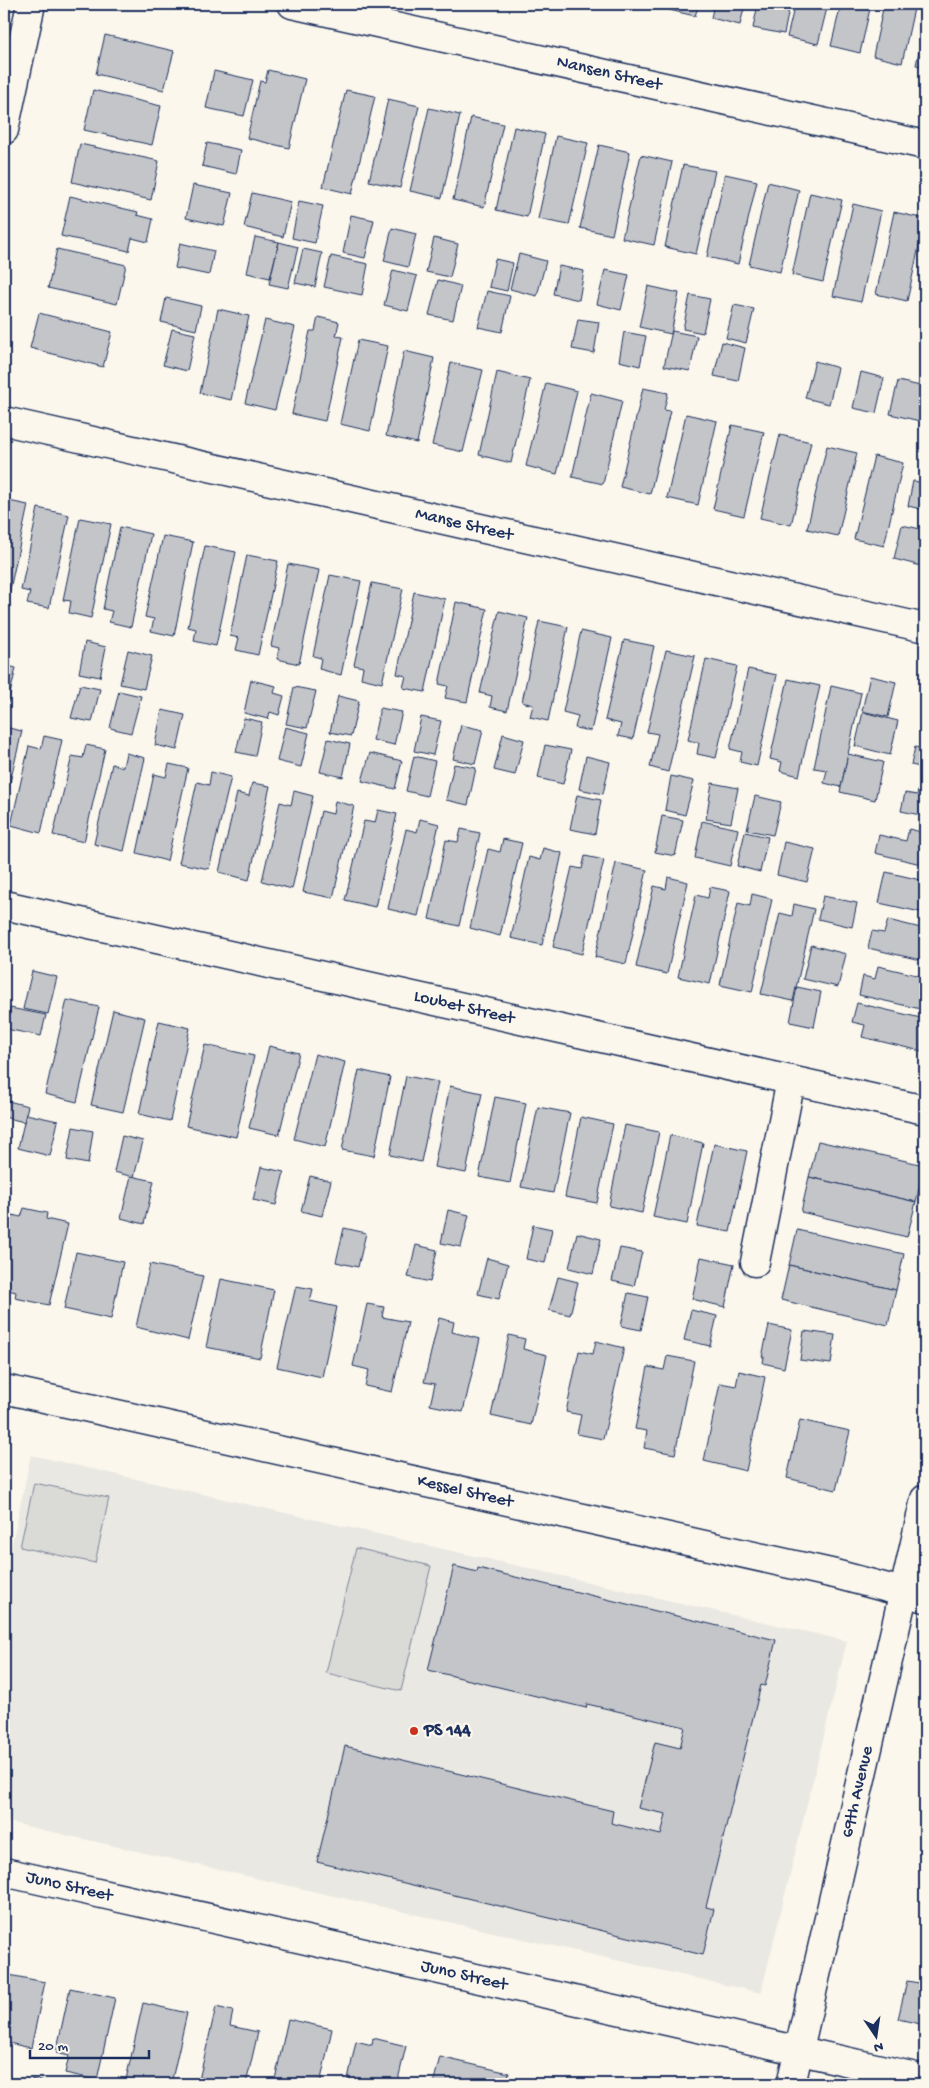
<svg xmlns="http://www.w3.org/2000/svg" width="929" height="2088" viewBox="0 0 929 2088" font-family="'Gochi Hand',sans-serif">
<rect width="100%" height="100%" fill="#fbf7ec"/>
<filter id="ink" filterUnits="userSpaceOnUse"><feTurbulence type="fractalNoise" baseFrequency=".02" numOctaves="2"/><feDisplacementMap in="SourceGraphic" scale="10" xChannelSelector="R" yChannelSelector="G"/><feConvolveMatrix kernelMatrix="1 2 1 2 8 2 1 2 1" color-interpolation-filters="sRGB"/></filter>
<g filter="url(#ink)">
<!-- built -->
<polygon fill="#eae8e2" points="31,1455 847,1641 761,1993 4,1821 4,1581"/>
<!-- green -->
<g fill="#dadad7" stroke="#7a849a">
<polygon points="34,1483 109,1498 95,1563 20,1547"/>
<polygon points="356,1548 431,1566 401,1691 326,1673"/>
</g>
<!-- building -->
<g fill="#c3c5c9" stroke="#1b2f5e">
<polygon points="666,4 699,4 695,16 665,9"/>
<polygon points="714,4 745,4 740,25 711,18"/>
<polygon points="758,4 790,4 784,34 753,28"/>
<polygon points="795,4 828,4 818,44 787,37"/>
<polygon points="841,4 871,4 860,53 831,46"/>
<polygon points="884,4 915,4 902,63 873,56"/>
<polygon points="925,24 925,67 916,65"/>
<polygon points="105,35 174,51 164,90 96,74"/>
<polygon points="268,70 305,79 289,148 247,138 260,81 265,82"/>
<polygon points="214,71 253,80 244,116 206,108"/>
<polygon points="93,90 161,106 152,145 84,130"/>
<polygon points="346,90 375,96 352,194 323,187"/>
<polygon points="388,99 419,106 400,188 369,181"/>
<polygon points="429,108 460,115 442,198 410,191"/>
<polygon points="471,117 503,124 484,207 453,200"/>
<polygon points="514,127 545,134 527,217 496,210"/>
<polygon points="556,136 588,143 569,225 538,219"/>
<polygon points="207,143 241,150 236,174 202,166"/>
<polygon points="80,144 159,161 151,200 72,182"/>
<polygon points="599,145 630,152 612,235 580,228"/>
<polygon points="641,155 672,162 654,245 622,238"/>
<polygon points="683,165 715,171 696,254 665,247"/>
<polygon points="725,174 757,181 738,264 707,257"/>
<polygon points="768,182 799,190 780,272 749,265"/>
<polygon points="193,185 232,193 224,226 186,218"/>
<polygon points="252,193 291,202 283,237 244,227"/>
<polygon points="810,193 842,200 823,282 792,275"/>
<polygon points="70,196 138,212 137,215 153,219 148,242 132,238 129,251 61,236"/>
<polygon points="299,201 323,206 315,243 292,238"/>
<polygon points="853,204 881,211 861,302 833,296"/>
<polygon points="894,212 925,219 907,301 876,294"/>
<polygon points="351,215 374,220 365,258 343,253"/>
<polygon points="392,228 416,234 408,267 384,261"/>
<polygon points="255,237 279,242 270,278 247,273"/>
<polygon points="434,238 458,244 450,277 426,272"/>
<polygon points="279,242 298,247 288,288 269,284"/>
<polygon points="180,243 214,251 209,275 175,268"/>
<polygon points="57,249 126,265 117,304 48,288"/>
<polygon points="303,249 322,253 315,287 295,283"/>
<polygon points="519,254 546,261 537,296 510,289"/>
<polygon points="331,256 368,264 362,295 324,287"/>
<polygon points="495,259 513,263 507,291 489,287"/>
<polygon points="559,266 584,271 579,300 553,294"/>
<polygon points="393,270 417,276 408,311 384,305"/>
<polygon points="605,270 629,275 621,310 597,304"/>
<polygon points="925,279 925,305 919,303"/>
<polygon points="438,280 461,286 453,320 429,315"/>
<polygon points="648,286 679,293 671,334 639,327"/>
<polygon points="487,291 510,296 502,332 478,327"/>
<polygon points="690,295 710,299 703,333 683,329"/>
<polygon points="166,298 201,306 196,330 161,322"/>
<polygon points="734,305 754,309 746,343 726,338"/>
<polygon points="218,309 249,316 231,400 200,393"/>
<polygon points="39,313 112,332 103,367 30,348"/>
<polygon points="318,317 339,322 336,336 343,337 325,421 292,414 310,331 315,331"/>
<polygon points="578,319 599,322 594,353 572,349"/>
<polygon points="265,320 295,327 275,410 245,403"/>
<polygon points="172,329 195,334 187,371 163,365"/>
<polygon points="672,331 697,336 690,371 664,366"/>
<polygon points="624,332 646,336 640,366 619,361"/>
<polygon points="358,340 388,346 370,431 340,424"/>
<polygon points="722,342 745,348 738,381 714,376"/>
<polygon points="404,351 434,358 417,443 386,436"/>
<polygon points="815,361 838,368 829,404 805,398"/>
<polygon points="451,363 483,370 463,452 432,445"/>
<polygon points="497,372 530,380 511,463 479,455"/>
<polygon points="861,372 884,378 876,413 853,408"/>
<polygon points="898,381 925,387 924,422 890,414"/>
<polygon points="546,383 577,391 557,474 526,466"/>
<polygon points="643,388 668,393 664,410 670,411 650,494 620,487"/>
<polygon points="591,393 622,401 603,484 572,477"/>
<polygon points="686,414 717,421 698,505 667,498"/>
<polygon points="732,425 764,432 744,516 713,509"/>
<polygon points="780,435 811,442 791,525 760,518"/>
<polygon points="925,443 925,462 921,461"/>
<polygon points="827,446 857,453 838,536 807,529"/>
<polygon points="874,456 903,463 884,546 854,539"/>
<polygon points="913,481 925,483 925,510 908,506"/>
<polygon points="4,500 28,505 8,599 4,598"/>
<polygon points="38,508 69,515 49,608 27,604 30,592 21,590"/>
<polygon points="80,518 111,524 91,618 69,613 71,601 63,600"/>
<polygon points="902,525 925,530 925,567 894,559"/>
<polygon points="120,527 151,534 131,627 109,622 112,611 103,609"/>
<polygon points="163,536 193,542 174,636 151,631 154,619 145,617"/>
<polygon points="205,546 236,552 216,646 194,641 196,629 188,627"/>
<polygon points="247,555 278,561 258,655 236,650 239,638 230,636"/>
<polygon points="288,564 319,570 299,664 277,659 279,648 271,646"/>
<polygon points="330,575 361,581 341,675 319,669 321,658 313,656"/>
<polygon points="372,583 403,589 382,683 361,678 363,667 354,665"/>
<polygon points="414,592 445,599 425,692 403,688 406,676 397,674"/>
<polygon points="456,602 487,609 467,702 445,698 448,686 439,684"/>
<polygon points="499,611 528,618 507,711 490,707 492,696 480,693"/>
<polygon points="539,621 568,627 548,721 530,717 533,705 522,702"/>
<polygon points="581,631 612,638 591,731 575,728 578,716 563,712"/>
<polygon points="624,640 654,646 633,739 618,736 621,724 605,720"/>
<polygon points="85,642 106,647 100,677 79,673"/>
<polygon points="128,650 152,656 144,689 120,684"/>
<polygon points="666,650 695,656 668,772 650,767 658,734 647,732"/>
<polygon points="706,659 737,666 716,758 697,754 699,743 688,740"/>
<polygon points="4,665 16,668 7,707 4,707"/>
<polygon points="748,669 777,675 757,766 740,762 742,752 730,749"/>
<polygon points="870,676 896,682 888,717 862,711"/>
<polygon points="788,679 820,686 799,776 780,771 782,762 770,759"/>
<polygon points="251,680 276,686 274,693 284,696 279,715 270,712 268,719 244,713"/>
<polygon points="80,685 100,689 92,722 71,718"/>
<polygon points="831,686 861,693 841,787 824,783 827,770 814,768"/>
<polygon points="294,687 316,691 307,728 286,724"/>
<polygon points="119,691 141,696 131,733 110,728"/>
<polygon points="338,696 359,701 351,736 330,732"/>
<polygon points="925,701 925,720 921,719"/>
<polygon points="380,708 402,712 394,745 373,740"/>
<polygon points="162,710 185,715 177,750 155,745"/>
<polygon points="863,712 898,721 890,755 855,746"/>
<polygon points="421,717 441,721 433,755 414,751"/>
<polygon points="244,718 262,722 255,756 236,752"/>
<polygon points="461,725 483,730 475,764 453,759"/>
<polygon points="4,727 22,731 4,808"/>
<polygon points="285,727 309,733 301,767 277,761"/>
<polygon points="503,734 524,740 515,775 494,770"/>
<polygon points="44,736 62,740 41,833 11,825 29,746 41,749"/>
<polygon points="328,739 350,744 343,777 320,772"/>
<polygon points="86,745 105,749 84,842 53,835 72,756 83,758"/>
<polygon points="545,745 571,750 563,784 538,778"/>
<polygon points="915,747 925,749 925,768 911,765"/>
<polygon points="126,753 145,758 124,851 94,844 112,764 123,767"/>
<polygon points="370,753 402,761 395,789 362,781"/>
<polygon points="848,754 883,762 875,800 840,792"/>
<polygon points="414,756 435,761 427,796 406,791"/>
<polygon points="586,756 610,762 603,794 579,789"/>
<polygon points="169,764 188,768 167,861 137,853 154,774 166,777"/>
<polygon points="454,764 476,768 468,805 446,800"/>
<polygon points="211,772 231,777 209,869 179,863 197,782 209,785"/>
<polygon points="671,776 694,781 685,815 665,810"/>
<polygon points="920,782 925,784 925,816 901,811 905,793 917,795"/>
<polygon points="252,783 270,786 249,880 219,872 237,793 249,796"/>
<polygon points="712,783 738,788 731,823 706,819"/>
<polygon points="294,791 313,796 292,889 262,881 280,802 291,805"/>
<polygon points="577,795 601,800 595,834 570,829"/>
<polygon points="755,796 781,802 773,835 747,830"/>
<polygon points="335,801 354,806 333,898 303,892 321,811 333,814"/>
<polygon points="378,810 397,814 375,907 345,900 364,821 375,823"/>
<polygon points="662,816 683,820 675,856 655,852"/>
<polygon points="420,819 439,824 418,916 388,909 406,829 417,832"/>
<polygon points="702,821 738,829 730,866 695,858"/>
<polygon points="461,829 480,833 459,926 429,919 446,840 458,842"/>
<polygon points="909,829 925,833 925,865 875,853 879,835 906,841"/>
<polygon points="745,832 768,837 760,872 737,866"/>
<polygon points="503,839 522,843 500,936 470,928 488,849 500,852"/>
<polygon points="784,842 815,849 807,882 777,875"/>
<polygon points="543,848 562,853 542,945 511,938 529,857 540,860"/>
<polygon points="585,856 604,860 582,954 553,947 572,867 582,869"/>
<polygon points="616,863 647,870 626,964 595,957"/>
<polygon points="886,872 925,881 925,913 879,903"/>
<polygon points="668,877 688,882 667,974 636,967 654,886 666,889"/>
<polygon points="710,887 730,891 710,984 678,977 696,895 708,898"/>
<polygon points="752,894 772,899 752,992 720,985 738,903 750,906"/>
<polygon points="823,896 857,903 852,927 818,919"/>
<polygon points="794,904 814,909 793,1001 761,994 780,913 792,916"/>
<polygon points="888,920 925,929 925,961 868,948 872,931 884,933"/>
<polygon points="811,945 846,954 838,987 803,979"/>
<polygon points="878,966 925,977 925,1010 859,995 863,976 875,979"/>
<polygon points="32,971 57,977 48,1014 23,1009"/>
<polygon points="797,987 821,992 814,1027 790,1022"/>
<polygon points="67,1000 99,1007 77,1102 45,1094"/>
<polygon points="857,1003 925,1019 925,1052 862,1037 865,1025 852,1022"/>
<polygon points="10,1008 46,1015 41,1036 6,1029"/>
<polygon points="113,1010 145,1018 123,1112 91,1105"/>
<polygon points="159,1021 190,1028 170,1121 139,1114"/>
<polygon points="205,1045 254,1056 236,1137 186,1126"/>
<polygon points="269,1046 299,1053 279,1135 249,1128"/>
<polygon points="315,1054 345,1062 325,1147 294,1139"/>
<polygon points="359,1070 390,1077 374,1156 342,1150"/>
<polygon points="406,1076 438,1082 421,1162 390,1155"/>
<polygon points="450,1086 482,1093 466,1173 434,1167"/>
<polygon points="495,1097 526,1103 510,1183 479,1177"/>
<polygon points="4,1100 28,1106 24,1122 4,1117"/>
<polygon points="538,1107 570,1113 553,1193 521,1187"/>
<polygon points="26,1114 58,1121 50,1156 18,1148"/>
<polygon points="581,1117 613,1124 597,1203 565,1197"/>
<polygon points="625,1125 659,1132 642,1213 609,1206"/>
<polygon points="73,1127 93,1131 88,1164 67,1160"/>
<polygon points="670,1135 703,1143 687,1224 653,1217"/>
<polygon points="122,1136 143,1141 134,1177 114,1172"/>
<polygon points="818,1141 924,1165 916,1202 809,1177"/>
<polygon points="714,1144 747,1151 730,1232 697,1226"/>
<polygon points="261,1167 284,1172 276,1205 253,1200"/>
<polygon points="131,1176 154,1181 144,1224 121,1218"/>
<polygon points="310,1176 331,1181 322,1216 301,1211"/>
<polygon points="809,1177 916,1202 907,1237 801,1212"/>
<polygon points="24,1208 47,1213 46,1219 68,1224 49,1305 15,1298 16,1292 4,1289 4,1251 12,1215 21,1217"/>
<polygon points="448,1210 469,1215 461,1247 441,1243"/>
<polygon points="533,1225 552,1229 545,1263 526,1259"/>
<polygon points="344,1228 366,1233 358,1267 336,1262"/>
<polygon points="797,1230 904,1254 896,1290 789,1265"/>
<polygon points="577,1233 601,1239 593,1274 569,1268"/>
<polygon points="416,1245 437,1250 430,1282 408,1277"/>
<polygon points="620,1248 642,1252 634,1286 612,1281"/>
<polygon points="76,1252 123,1262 111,1319 64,1309"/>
<polygon points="701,1257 734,1264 725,1307 692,1299"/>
<polygon points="487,1258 508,1264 499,1299 478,1294"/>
<polygon points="150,1264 203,1276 188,1340 136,1327"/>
<polygon points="789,1265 896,1290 888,1325 781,1300"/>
<polygon points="558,1277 578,1282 570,1315 549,1310"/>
<polygon points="221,1279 274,1290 260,1358 206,1347"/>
<polygon points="296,1286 313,1289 310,1301 337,1307 322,1377 277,1367"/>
<polygon points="628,1293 648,1297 641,1330 621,1326"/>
<polygon points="367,1304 384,1307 382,1317 408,1322 392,1392 365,1386 369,1370 353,1366"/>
<polygon points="691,1310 717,1316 710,1346 684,1340"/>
<polygon points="439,1318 454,1322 452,1332 480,1339 463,1412 430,1405 435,1384 424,1382"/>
<polygon points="769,1325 792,1330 784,1368 763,1363 764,1357 762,1357"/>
<polygon points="804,1331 835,1335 831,1364 800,1360"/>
<polygon points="509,1335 525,1339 523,1349 547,1355 531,1425 491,1416"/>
<polygon points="596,1341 624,1348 603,1439 577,1434 581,1415 566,1412 579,1351 593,1354"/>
<polygon points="667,1356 694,1361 675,1454 644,1448 647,1431 635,1429 648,1367 664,1370"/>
<polygon points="739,1371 765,1377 746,1471 704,1461 720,1383 736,1386"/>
<polygon points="800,1420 850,1431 836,1490 787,1478"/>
<polygon points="4,1476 8,1477 4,1499"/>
<polygon points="454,1566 477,1572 478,1568 776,1640 765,1686 761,1685 706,1907 714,1909 703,1955 317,1862 345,1746 613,1811 611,1823 661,1835 666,1814 638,1808 655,1742 680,1748 685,1727 587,1704 586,1708 428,1670"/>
<polygon points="925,1956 925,1988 918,1987"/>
<polygon points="4,1974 45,1982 31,2048 4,2042"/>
<polygon points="907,1981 919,1983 918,1987 925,1988 925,2025 898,2019"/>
<polygon points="70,1988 115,1998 97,2080 65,2073 69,2056 56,2053"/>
<polygon points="143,2003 187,2013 171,2084 125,2084"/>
<polygon points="216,2007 233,2011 230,2026 258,2032 246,2084 198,2084"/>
<polygon points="288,2019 332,2029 320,2084 274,2084"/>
<polygon points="373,2038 406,2046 397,2084 347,2084 356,2041 372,2045"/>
<polygon points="440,2057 509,2073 508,2078 536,2084 433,2084"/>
<polygon points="32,2079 52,2084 31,2084"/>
</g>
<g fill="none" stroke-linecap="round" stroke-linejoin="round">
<defs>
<g id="minor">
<polyline points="292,4 925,145"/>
<polyline points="4,130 31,4"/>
<polyline points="4,421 925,628"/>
<polyline points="4,905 925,1110"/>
<polyline points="755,1262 791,1080"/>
<polyline points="4,1389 835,1574 925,1598"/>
<polyline points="4,1872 925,2079"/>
<polyline points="791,2084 925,1499"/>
</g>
</defs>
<!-- minor casing -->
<use href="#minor" stroke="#1b2f5e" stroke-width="31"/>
<!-- minor -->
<use href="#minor" stroke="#fbf7ec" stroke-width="28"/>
</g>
</g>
<!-- markers -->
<circle fill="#c8321e" stroke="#fbf7ec" stroke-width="2" cx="414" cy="1731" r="5"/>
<g text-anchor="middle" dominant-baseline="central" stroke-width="4.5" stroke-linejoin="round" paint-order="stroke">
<!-- street labels -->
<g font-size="18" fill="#1b2f5e" stroke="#fbf7ec">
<text transform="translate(609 74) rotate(13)">Nansen Street</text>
<text transform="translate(464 525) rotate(13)">Manse Street</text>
<text transform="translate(464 1008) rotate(13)">Loubet Street</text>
<text transform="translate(465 1492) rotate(13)">Kessel Street</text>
<text transform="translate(858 1792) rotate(-77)">69th Avenue</text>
<text transform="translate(69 1887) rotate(13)">Juno Street</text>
<text transform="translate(464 1976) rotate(13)">Juno Street</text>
</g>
<!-- poi labels -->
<g font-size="18" font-weight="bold" fill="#1b2f5e" stroke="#fbf7ec" text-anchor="start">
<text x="424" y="1731">PS 144</text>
</g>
</g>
<!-- margin -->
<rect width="929" height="2088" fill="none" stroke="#fbf7ec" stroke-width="20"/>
<rect x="10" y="10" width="909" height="2068" fill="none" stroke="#1b2f5e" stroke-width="2" filter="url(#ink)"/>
<!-- north arrow -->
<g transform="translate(876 2036) rotate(167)" stroke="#fbf7ec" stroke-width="4" paint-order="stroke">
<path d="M0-4L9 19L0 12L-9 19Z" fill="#1b2f5e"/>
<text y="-8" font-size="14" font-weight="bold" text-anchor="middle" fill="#1b2f5e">N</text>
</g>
<!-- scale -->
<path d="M30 2050v8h119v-8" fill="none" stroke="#1b2f5e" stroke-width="2.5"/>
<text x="38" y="2050" font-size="15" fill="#1b2f5e" stroke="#fbf7ec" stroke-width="4" paint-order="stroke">20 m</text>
</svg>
